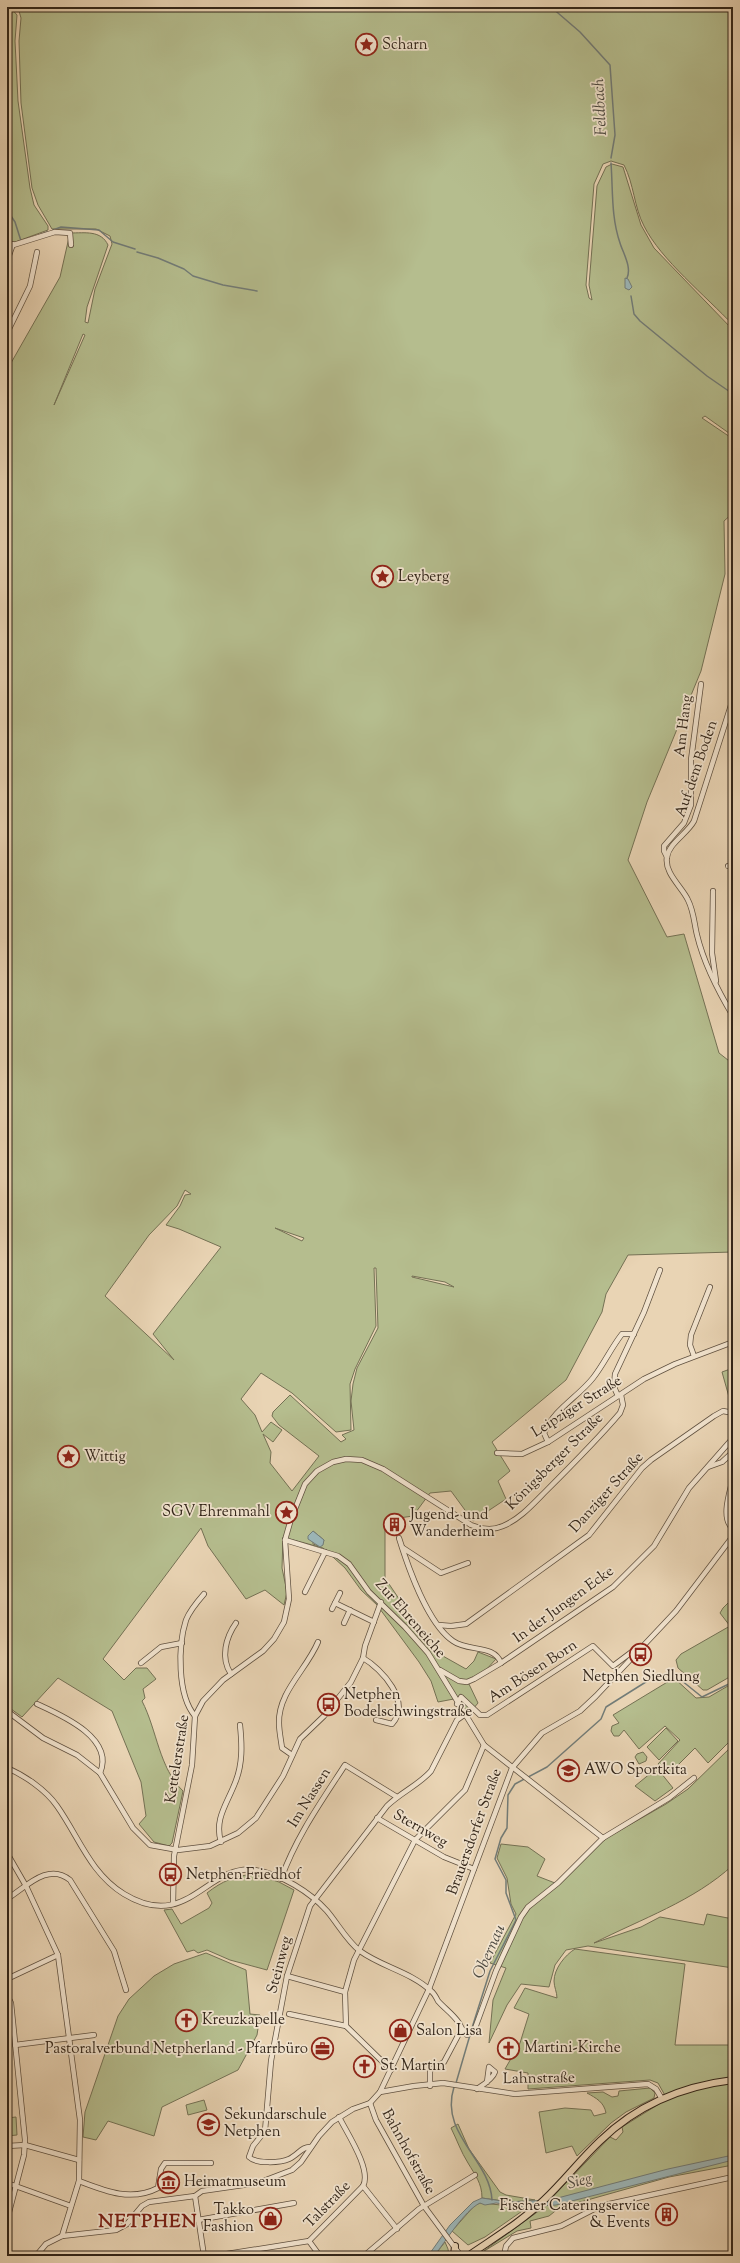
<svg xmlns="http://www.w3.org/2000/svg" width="740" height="2263" viewBox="0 0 740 2263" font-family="'Sorts Mill Goudy',serif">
<rect width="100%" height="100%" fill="#e9d4b4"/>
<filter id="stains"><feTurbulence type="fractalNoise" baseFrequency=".005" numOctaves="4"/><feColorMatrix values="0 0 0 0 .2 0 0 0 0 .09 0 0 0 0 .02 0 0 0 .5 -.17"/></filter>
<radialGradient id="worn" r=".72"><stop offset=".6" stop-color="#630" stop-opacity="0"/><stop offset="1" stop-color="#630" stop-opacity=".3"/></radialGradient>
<!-- green -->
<g fill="#b5bd8e" stroke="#747154" fill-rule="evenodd">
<polygon points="7,7 10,7 17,15 15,41 18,101 30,188 34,205 48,226 48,230 7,245"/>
<path d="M15,7H733V325C706,296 661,260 644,226C634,207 634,184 624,165L611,161L603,164L594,184L586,285L589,298L592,300L589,285L597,186L606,167L612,164L623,167L641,225L654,248L733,330V436L705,416L702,418L733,439V513L724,521L725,574L701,671L647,802L628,860L667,937L684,934L719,1053L733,1064V1252L628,1255L606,1294L602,1312L566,1380L492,1442L510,1471L498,1481L506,1499L473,1521L451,1491L430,1493L413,1516L385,1520V1578L434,1651L466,1669L474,1661L478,1652L496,1659L485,1671L468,1682L478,1703L468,1715L459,1698L438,1702L431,1681L419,1662L377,1605L361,1590L345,1568L323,1548L283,1537L282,1568L287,1592L284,1605L265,1590L246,1599L208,1546L201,1528L103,1659L124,1680L136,1668H147L156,1679L143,1689L145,1698L142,1701C157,1730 159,1768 183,1791L172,1843L169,1846L154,1842L139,1824L146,1816L141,1782L112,1711L58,1678L22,1717L7,1706V370L60,277L70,233C85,233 101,230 108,245L87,307L85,322L88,323L95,289L112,244L110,236L96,229H52L38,205L32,188L21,103L19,41L21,18L19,11ZM83,334L85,335L54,405ZM185,1190L191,1194L185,1195L180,1206L166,1225L179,1229L221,1247L153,1334L174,1360L105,1296L149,1235L177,1206ZM275,1228L304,1238L302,1241ZM374,1268H376L378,1328L357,1368L353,1384L351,1401L354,1430L342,1435L346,1439L341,1442L290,1395L273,1412L272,1416L279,1425L319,1456L292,1491L270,1463L271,1452L263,1434L273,1442L282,1430L271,1422L262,1432L255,1415L241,1399L261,1373L292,1393L336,1432L351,1430L350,1384L355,1369L376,1326ZM412,1276L445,1282L454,1287L412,1277ZM313,1531L324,1540L322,1545L319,1546L313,1544Z"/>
<polygon points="733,1368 733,1394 729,1397 722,1372"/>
<polygon points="733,1598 733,1675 707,1690 703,1690 678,1668 676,1660 681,1654 730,1626 720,1613 723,1608"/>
<polygon points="674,1678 696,1698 709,1697 733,1683 733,1738 708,1763 695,1748 668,1775 658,1764 680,1740 665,1726 639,1749 624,1730 619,1736 614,1736 611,1731 612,1726 619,1723 613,1715"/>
<polygon points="666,1728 678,1741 659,1760 647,1747"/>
<path d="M733,1745V1865C694,1901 641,1919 594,1943L641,1927L660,1917L704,1925L707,1914L733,1919V1968L588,1946L566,1950L555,1965L549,1987L521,1984L507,2005L489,2043L493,2000L506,1968L490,1963L516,1914L511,1904L507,1878L497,1858L501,1844L528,1847L545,1859L537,1876L555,1883L603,1840L666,1804L688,1789Z"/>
<polygon points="643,1752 647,1757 646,1761 639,1764 635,1757 637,1754"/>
<polygon points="657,1768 673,1788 655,1801 635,1786"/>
<path d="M254,1874L279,1882L294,1890L267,1970L230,1960L207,1950L198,1953L194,1950L187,1952L164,1910L172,1909L181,1924L209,1908L212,1903L207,1893C222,1881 235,1876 254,1874Z"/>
<path d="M575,1949L685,1964L675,2045H733V2165L669,2177L559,2208L549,2216L530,2221L531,2228L517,2231L481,2253L540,2210L610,2137L616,2140L623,2132L622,2127L667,2099L658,2083L650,2080L528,2089V2073L505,2069L520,2043L529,2014L514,2008L525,1988L557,1998C557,1992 554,1987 554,1981C554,1969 565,1955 575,1949Z"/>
<polygon points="206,1953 246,1970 250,2014 260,2015 257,2035 238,2070 162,2107 154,2136 108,2121 96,2140 83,2137 85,2112 118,2016 129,1999 154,1976 174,1964"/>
<path d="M650,2088L655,2093L654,2098L626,2112L611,2123L577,2156L572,2146L546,2153L539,2112L565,2108L591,2110L594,2116L606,2113C604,2102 596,2098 587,2093L603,2092L612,2097L618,2096L619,2091Z"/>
<polygon points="204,2100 207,2110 188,2115 186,2105"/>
<polygon points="16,2117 17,2135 7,2136 7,2118"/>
<path d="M458,2124L469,2149L500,2192L506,2195L535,2200L510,2202L482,2198C482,2183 475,2175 468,2163C461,2152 457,2140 451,2128Z"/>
<path d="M480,2203C496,2204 512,2207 528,2207L485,2237L468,2245L452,2231L475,2205Z"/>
<polygon points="445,2242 448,2249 449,2256 434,2256"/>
</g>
<!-- water -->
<g fill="#9cb6b8" stroke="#727c78">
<polygon points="625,278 628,279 632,287 629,290 625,288"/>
<polygon points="313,1531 324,1540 323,1545 320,1547 308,1539 308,1536"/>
<path d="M733,2155V2160L556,2205L526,2207L496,2203L485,2205L480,2203C464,2211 446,2241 434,2256H428L450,2225L473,2202L482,2198L509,2202L550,2200L668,2169Z"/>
</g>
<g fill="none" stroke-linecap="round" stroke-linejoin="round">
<!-- stream -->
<g stroke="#727c78" stroke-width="1.5">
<polyline points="551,7 580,32 610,65 615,135 611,158"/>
<path d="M611,163C613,190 611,217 620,243C623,253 632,267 627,278"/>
<polyline points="7,210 15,222 21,241"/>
<polyline points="53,230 61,227 99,230 113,242 135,249"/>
<polyline points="39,235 47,232"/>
<polyline points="137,252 158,258 184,269 193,276 223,285 257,291"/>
<polyline points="631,296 634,314 640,321 707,376 733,394"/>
<polyline points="471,2031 490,1971 516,1920 506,1893 506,1880 495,1859 501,1838 507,1828 508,1795 515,1784 547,1767 601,1719 606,1707 649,1680 671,1672 702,1697 733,1682"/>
<polyline points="456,2083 470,2035"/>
<path d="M454,2087C439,2134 490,2159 492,2200"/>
</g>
<defs>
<g id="minor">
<polyline points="7,247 55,232 70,233 71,245"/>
<polyline points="7,261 13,244"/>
<polyline points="7,333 30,286 37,252"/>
<path d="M733,699L694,821C687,834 669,843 667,857C664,873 682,887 688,900C694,912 694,923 697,935C704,964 718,991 733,1016"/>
<polyline points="667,857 664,851 664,846 684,823 691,805 691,760 701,684"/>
<polyline points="728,866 733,865"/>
<polyline points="713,891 712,953 716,981"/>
<polyline points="694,1356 690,1345 691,1335 710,1287"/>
<polyline points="618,1396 614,1387 615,1374 644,1312 660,1270"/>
<path d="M548,1442L544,1433C554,1409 578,1397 593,1378C604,1364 611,1348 622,1334H634"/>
<polyline points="497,1453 522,1454 548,1442 644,1379 675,1364 733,1342"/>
<polyline points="708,1467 722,1462 733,1452"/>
<path d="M733,1478C730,1492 720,1518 733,1529"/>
<path d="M399,1538C408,1567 428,1624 453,1641C468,1652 494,1644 501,1663"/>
<polyline points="285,1540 338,1556 349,1564 369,1592 405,1627 428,1653 484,1745 603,1838"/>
<polyline points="403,1548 441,1573 468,1563"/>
<polyline points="305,1592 325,1552"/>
<polyline points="335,1603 374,1622"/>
<polyline points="332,1609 340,1593"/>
<polyline points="344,1623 350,1610"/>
<polyline points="439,1625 451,1626 466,1624 589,1535 642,1468 651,1460 714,1416 723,1411 733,1413"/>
<path d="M363,1658C382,1669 412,1702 392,1724L376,1720"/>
<polyline points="141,1663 161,1647 182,1643"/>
<polyline points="440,1670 459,1681 467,1682 474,1679 501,1663 613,1587 654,1546 689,1488 733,1438"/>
<path d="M231,1674C220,1658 226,1637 236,1623"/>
<path d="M37,1704C61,1715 115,1738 100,1773"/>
<polyline points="457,1704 461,1697 480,1715 487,1715 593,1646 613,1666 633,1651 641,1649"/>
<polyline points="7,1711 43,1738 77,1755 100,1773 133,1828 150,1845 178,1850 210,1846 238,1833 256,1818 283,1776 300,1739 324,1716 351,1682 363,1658 365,1646 381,1602"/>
<path d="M195,1716C177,1695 178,1645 186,1620C190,1610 197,1602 204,1594"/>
<path d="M292,1755L282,1748C281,1740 279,1731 279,1723C278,1692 307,1669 318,1642"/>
<path d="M7,1768C24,1775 46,1790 57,1806C79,1837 90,1873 124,1894C188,1933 207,1863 255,1870C281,1874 310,1892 327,1911C338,1924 347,1941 360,1951C382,1967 411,1972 431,1991C434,1993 436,1997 438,2001C444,2008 453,2014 459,2023C462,2028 462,2031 467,2035L474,2031L496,1971L521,1917L528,1907L558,1883L603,1838L669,1798L694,1778"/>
<polyline points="377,1818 444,1857 474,1869"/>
<path d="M221,1842C214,1819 227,1804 235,1783C243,1764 242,1744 240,1725"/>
<polyline points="7,1853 26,1886 58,1955 80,2120 79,2181 62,2236"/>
<path d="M281,1879C296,1837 321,1802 345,1765L397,1797"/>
<path d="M7,1899C26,1887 48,1862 70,1880L114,1951L126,1990"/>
<path d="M173,1904L174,1856L192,1765L195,1716L203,1701L223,1680L263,1651L274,1639L284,1622L289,1599L285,1540L291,1519L305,1484L317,1471L333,1462L346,1459L362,1460L383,1469L471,1525C481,1529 492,1531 503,1526C520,1519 533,1504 546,1491C571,1466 597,1440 620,1413L623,1405L621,1395"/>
<polyline points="287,1976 345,1992"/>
<polyline points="7,1979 58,1955"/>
<polyline points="7,1995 11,2003 25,2140 24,2155 7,2220"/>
<polyline points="289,2014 346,2026"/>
<polyline points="15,2045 94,2035"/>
<polyline points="391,2070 346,2026 345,1992 354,1960 415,1840 465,1790 484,1745"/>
<polyline points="430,2086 430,2070 444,2062 461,2030"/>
<path d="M477,2089C483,2085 493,2079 495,2072L489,2067L487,2082"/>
<polyline points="380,2092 429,1989 512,1768 542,1733 580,1711 596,1696 676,1611 733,1536"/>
<polyline points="370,2103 376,2120 424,2206 461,2256"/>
<polyline points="7,2146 25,2145 79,2160"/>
<path d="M311,2147C302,2146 298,2155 289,2159C280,2163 256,2164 249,2157L253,2146L265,2131L271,2061L287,1976L310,1906L387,1806C401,1792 419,1785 431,1771L457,1720L464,1715"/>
<path d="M79,2181C105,2191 131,2202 158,2188L161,2169L165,2163H211"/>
<polyline points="7,2183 71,2206"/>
<polyline points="363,2186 397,2229"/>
<polyline points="195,2196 204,2256"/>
<polyline points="198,2220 294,2203"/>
<polyline points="309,2241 320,2256"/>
<polyline points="36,2256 46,2244 62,2236 116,2230 127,2224 142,2206 149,2202 195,2196 202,2191 258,2183 292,2170 301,2162 319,2136 332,2122 353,2109 370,2103 380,2092 414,2086 443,2083 515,2094 648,2084 656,2089 662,2099"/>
<path d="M214,2256L309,2241L363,2186C372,2170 347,2133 339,2117"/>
<polyline points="364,2256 419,2209 475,2175"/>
<polyline points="504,2256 506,2246 513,2238 561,2226 600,2206 733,2177"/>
</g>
<g id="major">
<polyline points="454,2256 455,2246"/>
<path d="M468,2256C494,2238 521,2222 544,2200C564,2181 580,2160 600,2141C637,2105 683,2086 733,2080"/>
</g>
</defs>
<!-- minor casing -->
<use href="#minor" stroke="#605140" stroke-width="6"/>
<!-- major casing -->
<use href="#major" stroke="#322519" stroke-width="8"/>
<!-- minor -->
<use href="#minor" stroke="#f1e3ce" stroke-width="4.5"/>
<!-- major -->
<use href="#major" stroke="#e9d4b4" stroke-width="6"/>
</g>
<!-- icons -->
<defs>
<symbol id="sight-ring" viewBox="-11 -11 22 22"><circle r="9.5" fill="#f1e3ce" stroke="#8f2418" stroke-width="1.5"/><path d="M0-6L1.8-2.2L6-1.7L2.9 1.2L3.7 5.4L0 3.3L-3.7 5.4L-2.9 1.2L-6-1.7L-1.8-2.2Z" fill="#8f2418"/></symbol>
<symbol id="building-ring" viewBox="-11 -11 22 22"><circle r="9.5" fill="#f1e3ce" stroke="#8f2418" stroke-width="1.5"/><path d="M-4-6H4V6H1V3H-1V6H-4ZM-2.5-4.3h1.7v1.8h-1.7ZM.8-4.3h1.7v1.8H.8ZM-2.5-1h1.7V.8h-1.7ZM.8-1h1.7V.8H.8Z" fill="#8f2418"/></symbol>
<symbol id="bus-ring" viewBox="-11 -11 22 22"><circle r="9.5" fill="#f1e3ce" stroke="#8f2418" stroke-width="1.5"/><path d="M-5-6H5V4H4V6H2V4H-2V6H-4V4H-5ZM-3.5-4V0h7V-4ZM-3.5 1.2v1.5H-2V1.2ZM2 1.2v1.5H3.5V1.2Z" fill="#8f2418"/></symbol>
<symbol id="school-ring" viewBox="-11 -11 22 22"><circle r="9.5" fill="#f1e3ce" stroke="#8f2418" stroke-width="1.5"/><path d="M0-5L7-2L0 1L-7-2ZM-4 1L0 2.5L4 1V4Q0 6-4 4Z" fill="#8f2418"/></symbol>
<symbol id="church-ring" viewBox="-11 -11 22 22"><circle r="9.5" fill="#f1e3ce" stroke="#8f2418" stroke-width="1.5"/><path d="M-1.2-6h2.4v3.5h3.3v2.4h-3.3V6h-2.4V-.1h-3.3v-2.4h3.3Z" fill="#8f2418"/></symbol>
<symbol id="shop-ring" viewBox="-11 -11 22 22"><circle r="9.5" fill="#f1e3ce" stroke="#8f2418" stroke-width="1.5"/><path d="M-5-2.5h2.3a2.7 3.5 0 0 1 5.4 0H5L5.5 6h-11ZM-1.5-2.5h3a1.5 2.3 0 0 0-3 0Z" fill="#8f2418"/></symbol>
<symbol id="office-ring" viewBox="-11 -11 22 22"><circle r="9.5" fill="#f1e3ce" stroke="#8f2418" stroke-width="1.5"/><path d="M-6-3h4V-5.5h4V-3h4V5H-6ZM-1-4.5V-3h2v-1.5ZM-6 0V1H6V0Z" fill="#8f2418"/></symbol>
<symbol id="museum-ring" viewBox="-11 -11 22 22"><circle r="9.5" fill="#f1e3ce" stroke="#8f2418" stroke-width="1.5"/><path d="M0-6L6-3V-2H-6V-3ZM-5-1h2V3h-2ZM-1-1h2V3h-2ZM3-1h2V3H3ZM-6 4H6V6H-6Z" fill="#8f2418"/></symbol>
</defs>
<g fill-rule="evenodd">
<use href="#sight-ring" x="354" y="32" width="25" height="25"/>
<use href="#sight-ring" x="370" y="564" width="25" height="25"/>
<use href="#sight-ring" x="56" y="1444" width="25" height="25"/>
<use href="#sight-ring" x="274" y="1500" width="25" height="25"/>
<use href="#building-ring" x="382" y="1512" width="25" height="25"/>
<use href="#bus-ring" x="628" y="1642" width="25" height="25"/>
<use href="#bus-ring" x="316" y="1692" width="25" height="25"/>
<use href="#school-ring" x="556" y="1758" width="25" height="25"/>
<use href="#bus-ring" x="158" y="1862" width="25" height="25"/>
<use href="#church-ring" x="174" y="2008" width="25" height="25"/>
<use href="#shop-ring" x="388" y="2018" width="25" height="25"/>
<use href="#church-ring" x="496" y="2036" width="25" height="25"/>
<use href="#office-ring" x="310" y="2036" width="25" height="25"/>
<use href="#church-ring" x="352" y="2054" width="25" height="25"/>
<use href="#school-ring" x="196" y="2112" width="25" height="25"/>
<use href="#museum-ring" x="156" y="2170" width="25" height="25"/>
<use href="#building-ring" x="654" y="2202" width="25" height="25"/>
<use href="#shop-ring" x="258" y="2206" width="25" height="25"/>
</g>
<g text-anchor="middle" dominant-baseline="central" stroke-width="3.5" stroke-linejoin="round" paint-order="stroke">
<!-- poi labels -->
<g font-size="15" fill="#322519" stroke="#f1e3ce" text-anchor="start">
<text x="382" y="45">Scharn</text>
<text x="398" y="577">Leyberg</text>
<text x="84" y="1457">Wittig</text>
<text x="270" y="1512" text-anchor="end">SGV Ehrenmahl</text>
<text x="410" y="1515">Jugend- und<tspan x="410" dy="17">Wanderheim</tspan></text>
<text x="641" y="1677" text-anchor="middle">Netphen Siedlung</text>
<text x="344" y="1695">Netphen<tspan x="344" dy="17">Bodelschwingstraße</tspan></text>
<text x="584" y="1770">AWO Sportkita</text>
<text x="186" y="1875">Netphen Friedhof</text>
<text x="202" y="2020">Kreuzkapelle</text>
<text x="416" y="2031">Salon Lisa</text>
<text x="524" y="2048">Martini-Kirche</text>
<text x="308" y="2049" text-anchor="end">Pastoralverbund Netpherland - Pfarrbüro</text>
<text x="380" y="2066">St. Martin</text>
<text x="224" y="2115">Sekundarschule<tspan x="224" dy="17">Netphen</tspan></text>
<text x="184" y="2182">Heimatmuseum</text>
<text x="650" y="2206" text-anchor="end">Fischer Cateringservice<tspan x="650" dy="17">&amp; Events</tspan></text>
<text x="254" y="2210" text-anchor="end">Takko<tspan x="254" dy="17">Fashion</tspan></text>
</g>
<!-- street labels -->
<g font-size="15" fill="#322519" stroke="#f1e3ce">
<text transform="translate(684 726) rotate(-83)">Am Hang</text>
<text transform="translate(697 769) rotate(-71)">Auf dem Boden</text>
<text transform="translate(577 1407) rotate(-32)">Leipziger Straße</text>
<text transform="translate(555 1462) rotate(-45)">Königsberger Straße</text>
<text transform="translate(607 1493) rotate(-48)">Danziger Straße</text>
<text transform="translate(564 1605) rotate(-36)">In der Jungen Ecke</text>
<text transform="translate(410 1619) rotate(49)">Zur Ehreneiche</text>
<text transform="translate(533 1672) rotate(-33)">Am Bösen Born</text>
<text transform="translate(178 1759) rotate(-81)">Kettelerstraße</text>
<text transform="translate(310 1798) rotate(-58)">Im Nassen</text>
<text transform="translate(420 1829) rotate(30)">Sternweg</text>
<text transform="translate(475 1832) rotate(-70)">Brauersdorfer Straße</text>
<text transform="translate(280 1965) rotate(-75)">Steinweg</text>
<text transform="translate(539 2079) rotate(-1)">Lahnstraße</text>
<text transform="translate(408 2152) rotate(61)">Bahnhofstraße</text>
<text transform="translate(328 2205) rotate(-46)">Talstraße</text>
</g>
<!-- water labels -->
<g font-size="16" font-style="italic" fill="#4c4941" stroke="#f1e3ce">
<text transform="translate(601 107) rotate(-93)">Feldbach</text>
<text transform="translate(490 1952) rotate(-66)">Obernau</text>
<text transform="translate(580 2182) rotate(-14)">Sieg</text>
</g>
<!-- district labels -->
<g font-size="19" font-weight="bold" letter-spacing="1" fill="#7a1f14" stroke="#f1e3ce">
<text x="148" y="2222">NETPHEN</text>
</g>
</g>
<!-- margin -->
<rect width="740" height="2263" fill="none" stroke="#e9d4b4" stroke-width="24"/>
<rect x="8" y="8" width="724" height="2247" fill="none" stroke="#322519" stroke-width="2"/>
<rect x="12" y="12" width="716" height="2239" fill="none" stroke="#322519"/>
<rect width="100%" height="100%" filter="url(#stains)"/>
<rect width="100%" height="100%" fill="url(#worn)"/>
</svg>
